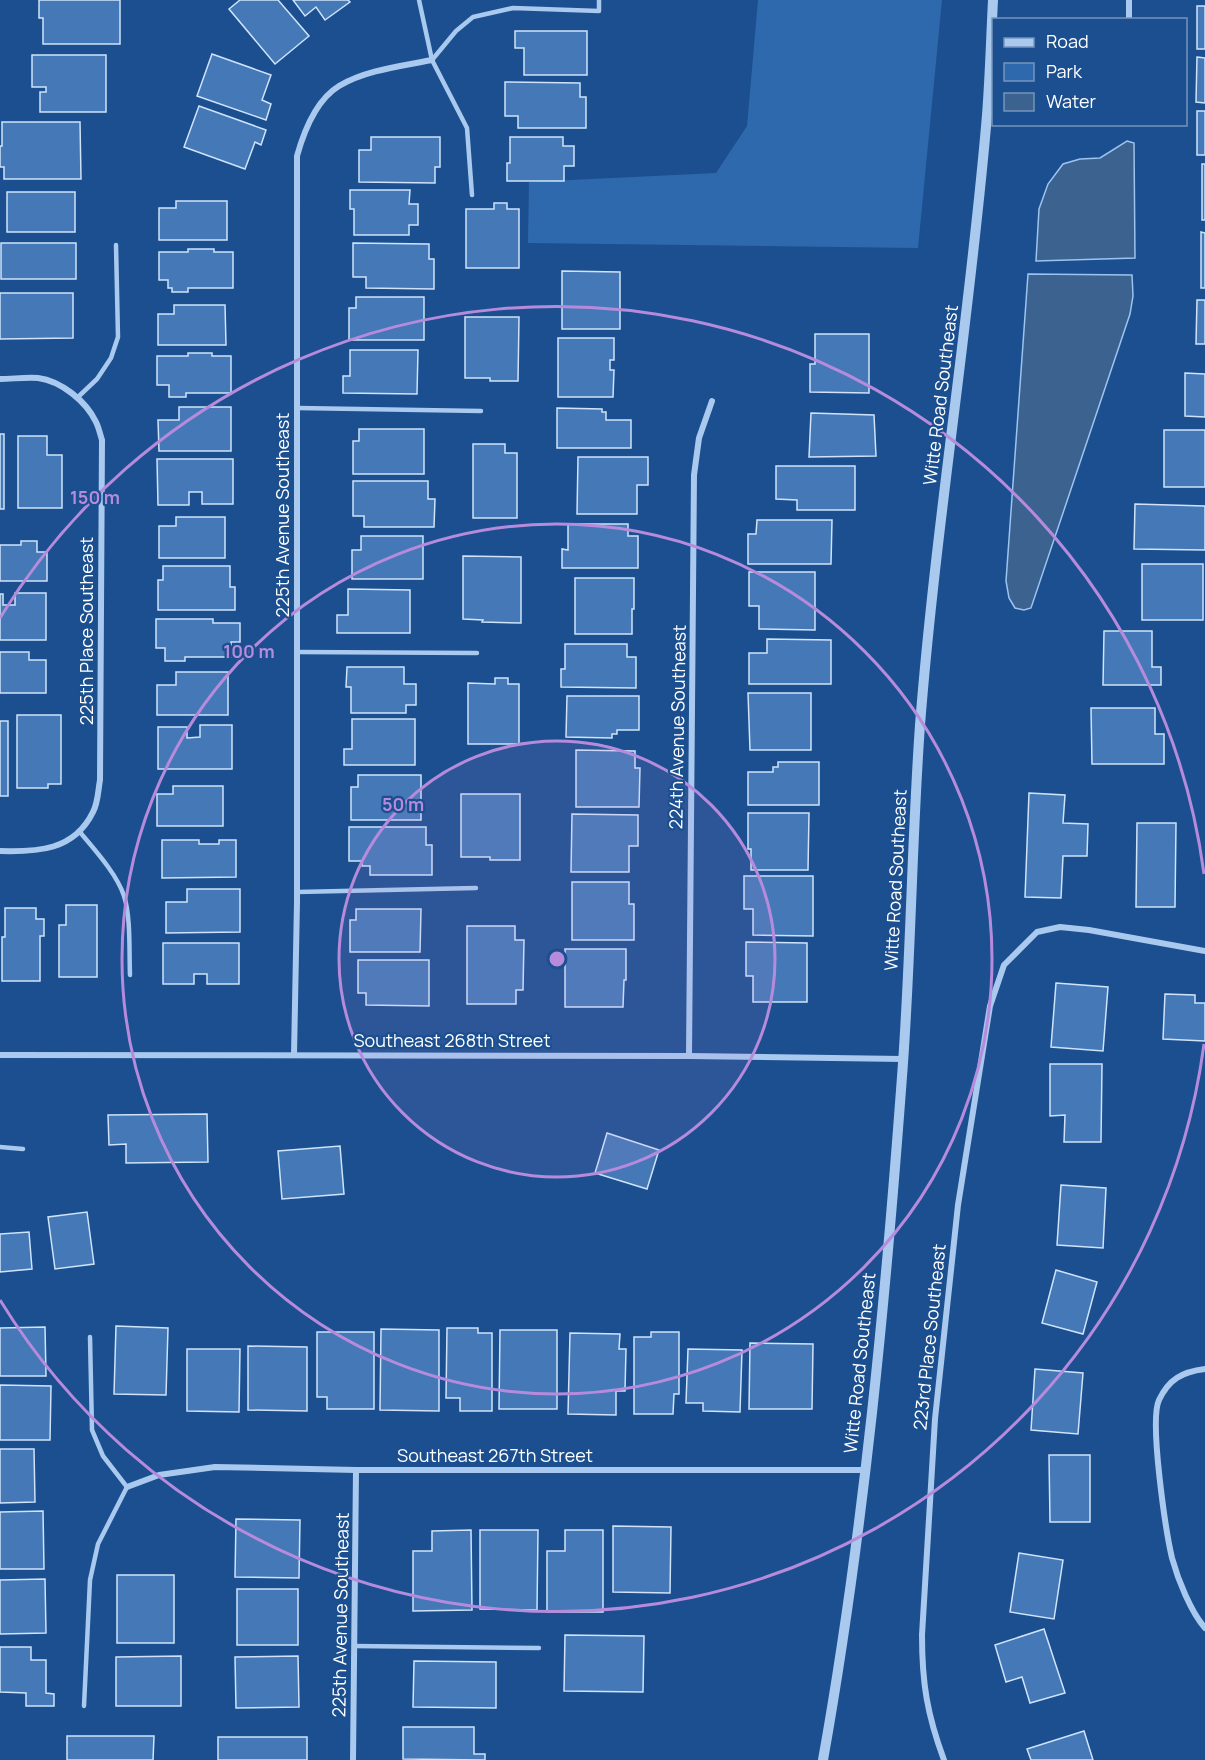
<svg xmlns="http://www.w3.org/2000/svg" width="1205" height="1760" viewBox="0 0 1205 1760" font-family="Manrope,sans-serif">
<rect width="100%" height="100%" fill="#1b4f8f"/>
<!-- green -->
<polygon fill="#2e69ad" points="758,0 942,0 918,248 528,243 529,182 716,173 747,126"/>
<!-- water -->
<g fill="#3c6290" stroke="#9cc4f0" stroke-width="1.5">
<polygon points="1127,141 1134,143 1135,258 1036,261 1039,209 1048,184 1063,164 1080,159 1100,158"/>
<polygon points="1028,274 1132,275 1133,296 1130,314 1031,608 1024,610 1015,608 1009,598 1006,581"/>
</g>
<!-- building -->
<g fill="#4478b7" stroke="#cfe3fa" stroke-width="1.5">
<polygon points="39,0 120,0 120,44 43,44 43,18 39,18"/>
<polygon points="240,0 278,0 309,36 275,64 229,9"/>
<polygon points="293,0 348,0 350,2 325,20 316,7 305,16"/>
<rect x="1197" y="6" width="8" height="43"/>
<polygon points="515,31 587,31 587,75 524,75 524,48 515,48"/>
<polygon points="212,54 271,75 262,100 271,104 266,120 197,96"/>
<polygon points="32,55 106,55 106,112 40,112 40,92 46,92 46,87 32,87"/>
<polygon points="1197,57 1205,58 1205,103 1196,102"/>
<polygon points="505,82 580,83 580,97 586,97 586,128 518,128 518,116 505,116"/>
<polygon points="199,106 266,130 261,145 255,142 245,169 184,147"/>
<rect x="1197" y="111" width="8" height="44"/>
<polygon points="2,122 80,122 81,179 4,179 4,167 0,167 0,146 2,146"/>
<polygon points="371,137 440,137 440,167 435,167 435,183 359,182 359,150 371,150"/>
<polygon points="510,137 563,137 563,146 574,146 574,166 564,166 564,181 507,181 507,163 510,163"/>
<rect x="1202" y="164" width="3" height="56"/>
<polygon points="350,190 410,190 409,204 418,204 418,225 409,225 409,235 354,235 354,209 350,209"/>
<rect x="7" y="192" width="68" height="40"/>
<polygon points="176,201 227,201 227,240 159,240 159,208 176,208"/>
<polygon points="494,203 507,203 507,209 519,209 519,268 466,268 466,209 494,209"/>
<polygon points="1201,232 1205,233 1205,288 1201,288"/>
<rect x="1" y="243" width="75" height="36"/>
<polygon points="353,243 429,244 429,259 434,259 434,289 366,288 366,277 353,277"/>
<polygon points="188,249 214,249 214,252 233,252 233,288 188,288 188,292 172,292 172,288 168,288 168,280 159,280 159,252 188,252"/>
<polygon points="562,271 620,272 620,329 562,329"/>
<polygon points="0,293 73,293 73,338 0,339"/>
<polygon points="356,297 424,297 424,340 349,340 349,308 356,308"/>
<polygon points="1197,300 1205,300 1205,344 1196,344"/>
<polygon points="174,305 225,305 226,345 158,345 158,314 174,314"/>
<polygon points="465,317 519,317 518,381 490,381 490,378 465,378"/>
<polygon points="815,334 869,334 869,393 810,392 810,364 815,364"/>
<polygon points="558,338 614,338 614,360 610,360 610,370 614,370 613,397 558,397"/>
<polygon points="350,350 418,350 417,394 343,393 343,376 350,376"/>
<polygon points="188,353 212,353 212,356 231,356 231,393 186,393 186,397 169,397 169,385 157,385 157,356 188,356"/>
<polygon points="1185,373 1205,374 1205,417 1185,416"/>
<polygon points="179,407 231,407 231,451 159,451 158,420 179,420"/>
<polygon points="557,408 602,409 602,412 606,412 606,420 631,420 631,448 557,448"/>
<polygon points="811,413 874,415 876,456 809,457"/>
<polygon points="359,429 424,429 424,474 353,474 353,441 359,441"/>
<rect x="1164" y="430" width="41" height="57"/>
<rect x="0" y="434" width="4" height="75"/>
<polygon points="18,436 47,436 47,455 62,455 62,508 18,508"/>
<polygon points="473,444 505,444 505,453 517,453 517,518 473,518"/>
<polygon points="578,457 648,457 648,485 637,485 637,514 577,514"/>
<polygon points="157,459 233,459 233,504 202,504 202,492 189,492 189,505 158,505"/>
<polygon points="776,466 855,466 855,510 797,510 797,500 776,499"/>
<polygon points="353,481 428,481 428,499 435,499 434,527 364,527 364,516 353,516"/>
<polygon points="1135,504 1205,506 1205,550 1134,549"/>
<polygon points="176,517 225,517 225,558 159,558 159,526 176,526"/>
<polygon points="757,520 832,520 831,564 748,564 748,534 756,534"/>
<polygon points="568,524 628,524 628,536 638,536 638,568 562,568 562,549 568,550"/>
<polygon points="361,536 423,536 423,579 352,579 352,550 361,550"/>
<polygon points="21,541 37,541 37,552 47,552 47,581 0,581 0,545 21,545"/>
<polygon points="463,556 521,557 521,623 482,622 483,620 463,619"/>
<rect x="1142" y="564" width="61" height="56"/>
<polygon points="163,566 230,566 230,587 235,587 235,610 158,610 158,580 163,580"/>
<polygon points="749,572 815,572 815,630 759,629 759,606 749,606"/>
<polygon points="575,578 634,578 634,609 632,609 632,634 575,634"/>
<polygon points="348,589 410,590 410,633 337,633 337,615 348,615"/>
<polygon points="15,593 46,593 46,640 0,640 0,594 3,594 3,605 15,605"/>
<polygon points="156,619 213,619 213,623 240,623 240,642 231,642 231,657 185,657 185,661 165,661 165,648 156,648"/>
<polygon points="1104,631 1152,631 1152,667 1161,667 1161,685 1103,685"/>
<polygon points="767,639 831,640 831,684 749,684 749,653 767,653"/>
<polygon points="565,644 627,644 627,657 636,657 636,688 561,687 561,669 565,669"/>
<polygon points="0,652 29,652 29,660 46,660 46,693 0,693"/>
<polygon points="347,667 404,667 404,684 416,684 416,705 406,705 406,713 351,713 351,687 346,687"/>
<polygon points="176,672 228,672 228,715 157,715 157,685 176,685"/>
<polygon points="495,678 508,678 508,684 519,684 519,744 468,744 468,683 495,684"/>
<polygon points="748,693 811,693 811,750 750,750"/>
<polygon points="567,696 639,696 639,730 617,730 617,734 612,734 612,738 566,737"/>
<polygon points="1091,708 1155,708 1155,734 1164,734 1164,764 1092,764"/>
<polygon points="17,715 61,715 61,784 48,784 48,788 17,788"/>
<polygon points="352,719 415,719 415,765 344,765 344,749 352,749"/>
<rect x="0" y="721" width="8" height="75"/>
<polygon points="200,725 232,725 232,769 158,769 158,727 187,727 187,738 200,737"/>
<polygon points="576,750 635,751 635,768 640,768 639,807 576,807"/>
<polygon points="778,762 819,762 819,805 748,805 748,772 773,772 773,767 778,767"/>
<polygon points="358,775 421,775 421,820 351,820 351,787 358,787"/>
<polygon points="173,786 223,786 223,826 157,826 157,794 173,794"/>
<polygon points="1029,793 1065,795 1063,823 1088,824 1087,856 1063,856 1061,898 1025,897"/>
<polygon points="461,794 520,794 520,860 490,860 490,857 461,857"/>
<polygon points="748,813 809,813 808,870 751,870 751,849 748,849"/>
<polygon points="572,814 638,815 638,846 629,846 629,872 571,872"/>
<polygon points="1137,823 1176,823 1175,907 1136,907"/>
<polygon points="349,827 426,827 426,845 432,845 432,875 370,875 370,866 362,866 362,861 349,861"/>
<polygon points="162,840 199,840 199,844 219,844 219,840 236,840 236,877 162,878"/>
<polygon points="744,876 813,876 813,936 753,935 753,909 744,909"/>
<polygon points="572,882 629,882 629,904 634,904 634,940 572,940"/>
<polygon points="187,889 240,889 240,932 166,933 166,902 187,902"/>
<polygon points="66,905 97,905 97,977 59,977 59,925 66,925"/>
<polygon points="5,908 36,908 36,919 44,919 44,936 40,936 40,981 2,981 2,937 5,937"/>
<polygon points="356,909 421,909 420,952 350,952 350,920 356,920"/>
<polygon points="467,926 515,926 515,940 524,940 523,990 516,990 516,1004 467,1004"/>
<polygon points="746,942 807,943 807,1002 753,1002 753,976 746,976"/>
<polygon points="163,943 239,943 239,984 207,984 207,974 194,974 194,984 163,984"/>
<polygon points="565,949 626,949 626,980 624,980 623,1007 565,1007"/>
<polygon points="358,960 429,960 429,1006 366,1005 366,993 358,993"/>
<polygon points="1056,983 1108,987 1103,1051 1051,1047"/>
<polygon points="1165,994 1195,995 1195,1003 1205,1003 1205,1041 1163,1039"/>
<polygon points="1050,1064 1102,1064 1101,1142 1064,1142 1065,1115 1050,1116"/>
<polygon points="207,1114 208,1162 126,1163 126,1144 109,1145 108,1115"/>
<polygon points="607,1133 659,1150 647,1189 595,1173"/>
<polygon points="340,1146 344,1194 282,1199 278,1151"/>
<polygon points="1061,1185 1106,1188 1103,1248 1057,1245"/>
<polygon points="87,1212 94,1264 55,1269 48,1217"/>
<polygon points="29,1232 32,1269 0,1272 0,1234"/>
<polygon points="1056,1270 1097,1282 1083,1334 1042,1323"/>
<polygon points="116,1326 168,1328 166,1395 114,1394"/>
<polygon points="45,1327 46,1376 0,1376 0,1328"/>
<polygon points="447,1328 478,1328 478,1333 492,1333 492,1411 460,1411 460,1398 446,1398"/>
<polygon points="381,1329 439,1330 439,1411 380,1410"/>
<polygon points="500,1330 557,1330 557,1409 499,1409"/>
<polygon points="317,1332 374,1332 374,1409 327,1409 327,1397 317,1397"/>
<polygon points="651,1332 679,1332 679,1394 674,1394 673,1414 634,1414 634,1337 651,1337"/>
<polygon points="570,1333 620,1334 619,1349 626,1349 625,1391 616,1391 616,1415 568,1414"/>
<polygon points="750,1343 813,1344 812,1409 749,1409"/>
<polygon points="248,1346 307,1347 307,1411 248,1410"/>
<polygon points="187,1349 240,1349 239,1412 187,1411"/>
<polygon points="688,1349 742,1350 740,1412 703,1411 703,1403 686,1403"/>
<polygon points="1035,1369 1083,1373 1078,1434 1031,1430"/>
<polygon points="0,1385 51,1386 50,1440 0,1440"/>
<polygon points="0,1449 34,1449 35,1502 0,1503"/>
<polygon points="1049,1455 1090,1455 1090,1522 1050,1522"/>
<polygon points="43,1511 44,1569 0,1569 0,1512"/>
<polygon points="236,1519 300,1520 299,1578 235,1577"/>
<polygon points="613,1526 671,1527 670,1593 613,1592"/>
<polygon points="471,1530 472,1610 413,1611 413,1551 432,1551 432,1531"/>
<polygon points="480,1530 538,1530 537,1610 480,1609"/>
<polygon points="565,1530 603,1530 603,1612 547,1612 547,1551 565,1551"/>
<polygon points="1019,1553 1063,1560 1054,1619 1010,1612"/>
<rect x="117" y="1575" width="57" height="68"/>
<polygon points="45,1579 46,1633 0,1634 0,1580"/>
<rect x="237" y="1589" width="61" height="56"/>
<polygon points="1044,1629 1065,1693 1030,1703 1022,1677 1006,1682 995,1645"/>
<polygon points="565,1635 644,1636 643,1692 564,1691"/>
<polygon points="0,1647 31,1647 31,1660 46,1660 46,1693 54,1694 54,1706 26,1706 26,1693 0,1692"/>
<polygon points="181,1656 181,1706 116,1706 116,1657"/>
<polygon points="298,1656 299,1707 236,1708 235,1657"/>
<polygon points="414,1661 496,1662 496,1708 413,1707"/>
<polygon points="403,1727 474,1727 474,1754 485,1754 485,1760 403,1759"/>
<polygon points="1084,1731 1093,1760 1031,1760 1027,1749"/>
<polygon points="67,1736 154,1736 153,1760 67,1760"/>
<rect x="218" y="1737" width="89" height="23"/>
</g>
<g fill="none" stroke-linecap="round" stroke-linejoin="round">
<!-- service -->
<g stroke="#a9c9ee" stroke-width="4.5">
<polyline points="419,0 432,60"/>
<polyline points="472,195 467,128 432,60 456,31 473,17 513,8 599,11 599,0"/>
<polyline points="77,398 97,379 111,358 118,337 116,245"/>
<polyline points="297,408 481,411"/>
<polyline points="297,652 477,653"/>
<path d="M79,831C94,849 117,874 124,896C131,917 129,953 130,975"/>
<polyline points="297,892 476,888"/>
<polyline points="0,1147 23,1149"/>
<polyline points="354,1646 539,1648"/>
<polyline points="84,1706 90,1580 98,1544 127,1487 103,1456 92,1430 90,1337"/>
</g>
<!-- minor -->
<g stroke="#a9c9ee" stroke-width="6">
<polyline points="1129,0 1129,20"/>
<path d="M0,379C12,379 26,377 38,378C61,381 86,401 96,422C99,428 100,434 102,440L100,780C98,791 98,803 93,812C74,851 37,852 0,851"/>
<polyline points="0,1055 689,1056 903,1059"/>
<path d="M294,1055L297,902V156C304,131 316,100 339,86C366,70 402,66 432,60"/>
<polyline points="689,1056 694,475 699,438 712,401"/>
<path d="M1205,1369C1182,1372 1169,1379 1159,1400C1149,1421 1166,1532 1172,1558C1178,1580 1191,1612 1205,1628"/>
<polyline points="127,1487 159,1475 215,1467 356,1470 866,1470"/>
<polyline points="353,1760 356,1470"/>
<path d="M944,1760C927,1714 922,1683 922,1635L935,1419L958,1205L990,1006L1004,965L1037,932L1060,927L1089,930L1205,951"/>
</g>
<!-- tertiary -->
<path stroke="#a9c9ee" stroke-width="10" d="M823,1760C864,1530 886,1296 903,1063C911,950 912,837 920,725C936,521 970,319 987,115C990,77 991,38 993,0"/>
</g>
<!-- distance rings -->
<circle cx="557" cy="959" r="218" fill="#b68bdc" fill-opacity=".12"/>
<g fill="none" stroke="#b68bdc" stroke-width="3">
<circle cx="557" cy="959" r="218"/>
<circle cx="557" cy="959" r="435"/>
<path d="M1204 1044A653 653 0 0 1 0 1300M0 618A653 653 0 0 1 1204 874"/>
</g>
<g text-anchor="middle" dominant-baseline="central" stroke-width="4.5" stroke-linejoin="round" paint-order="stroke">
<!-- street labels -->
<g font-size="18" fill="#fff" stroke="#1b4f8f">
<text transform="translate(940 395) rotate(-83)">Witte Road Southeast</text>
<text transform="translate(282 515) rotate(-90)">225th Avenue Southeast</text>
<text transform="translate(86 631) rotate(-90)">225th Place Southeast</text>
<text transform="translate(677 727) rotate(-89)">224th Avenue Southeast</text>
<text transform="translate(895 880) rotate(-87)">Witte Road Southeast</text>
<text x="452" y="1040">Southeast 268th Street</text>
<text transform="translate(929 1337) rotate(-84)">223rd Place Southeast</text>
<text transform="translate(859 1363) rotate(-84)">Witte Road Southeast</text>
<text x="495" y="1455">Southeast 267th Street</text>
<text transform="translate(340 1615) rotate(-89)">225th Avenue Southeast</text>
</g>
</g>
<circle cx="557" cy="959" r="9" fill="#b68bdc" stroke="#1b4f8f" stroke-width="3"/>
<g font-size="18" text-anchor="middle" font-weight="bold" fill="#b68bdc" stroke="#1b4f8f" stroke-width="4.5" stroke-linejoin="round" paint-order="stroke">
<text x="95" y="504">150 m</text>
<text x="249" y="658">100 m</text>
<text x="403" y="811">50 m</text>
</g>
<!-- legend -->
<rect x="992" y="18" width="195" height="108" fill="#1b4f8f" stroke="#7695bc" stroke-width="1.5"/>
<rect x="1004" y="38" width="30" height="9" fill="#a9c9ee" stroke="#7695bc" stroke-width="1.5"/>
<text x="1046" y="48" font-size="18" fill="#ffffff">Road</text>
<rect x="1004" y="63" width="30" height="18" fill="#2e69ad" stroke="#7695bc" stroke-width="1.5"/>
<text x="1046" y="78" font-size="18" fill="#ffffff">Park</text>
<rect x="1004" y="93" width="30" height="18" fill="#3c6290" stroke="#7695bc" stroke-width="1.5"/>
<text x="1046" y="108" font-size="18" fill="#ffffff">Water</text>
</svg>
